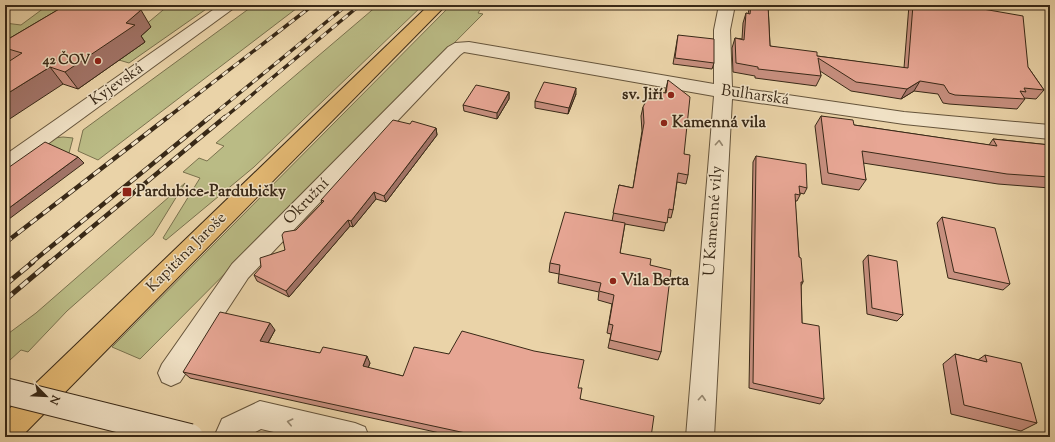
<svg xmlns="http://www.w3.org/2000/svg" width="1055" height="442" viewBox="0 0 1055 442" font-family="'Sorts Mill Goudy',serif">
<rect width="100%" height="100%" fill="#ead3a8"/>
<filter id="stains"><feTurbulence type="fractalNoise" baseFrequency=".005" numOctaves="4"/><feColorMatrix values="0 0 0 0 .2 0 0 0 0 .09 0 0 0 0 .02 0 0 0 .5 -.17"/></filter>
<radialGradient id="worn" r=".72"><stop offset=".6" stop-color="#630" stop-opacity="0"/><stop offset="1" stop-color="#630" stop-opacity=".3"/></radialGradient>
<!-- green -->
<g fill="#babb85" stroke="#7a724e">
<polygon points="48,5 91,5 8,56 5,56 5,23 21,25"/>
<polygon points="169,5 189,5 188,6 196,10 204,5 212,5 129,63 119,60 144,42 127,30 144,26"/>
<polygon points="254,5 301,5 98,160 78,151 83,130"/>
<polygon points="378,5 423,5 254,167 166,240 163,238 200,178 183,172 199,158 207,161 224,146 216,143"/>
<polygon points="451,5 483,5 478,13 483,14 140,359 112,347"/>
<polygon points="63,137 73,138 69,153 5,174 54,138"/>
<polygon points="185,183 153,235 67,311 28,352 21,350 10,360 5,359 5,336 36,313"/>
</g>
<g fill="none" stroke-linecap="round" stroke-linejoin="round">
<defs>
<g id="street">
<polygon points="220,5 238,5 12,170 5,172 5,155"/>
<polygon points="719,5 735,5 730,30 732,87 904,112 1050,125 1050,139 904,124 732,99 714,437 686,437 714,96 464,52 460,55 248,278 180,382 171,386 162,382 158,373 162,364 232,264 448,47 455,43 469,42 714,84 714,30"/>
<polygon points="260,401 355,423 365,427 369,437 295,437 261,429 246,437 214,437 222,419"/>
</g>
<polygon id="primary" points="429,5 446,5 21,437 5,437 5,413"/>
</defs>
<!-- street casing -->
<use href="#street" stroke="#65543b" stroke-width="2"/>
<!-- primary casing -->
<use href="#primary" stroke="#392917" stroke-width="2"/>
<!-- street -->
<use href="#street" fill="#f1e2c6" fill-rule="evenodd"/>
<!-- primary -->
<use href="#primary" fill="#e5ba74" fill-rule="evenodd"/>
<defs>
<g id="rail-far2">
<polyline points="167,118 313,5"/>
<polyline points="209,118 347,5"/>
<polyline points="224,118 360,5"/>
</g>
<g id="rail-far1">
<polyline points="5,243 168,117"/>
<polyline points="31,263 210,117"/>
<polyline points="49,263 225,117"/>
</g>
<g id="rail">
<polyline points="5,285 33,262"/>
<polyline points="5,300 50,262"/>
</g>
</defs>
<!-- rail-far2 casing -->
<use href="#rail-far2" stroke="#392917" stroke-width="3.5"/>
<!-- rail-far1 casing -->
<use href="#rail-far1" stroke="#392917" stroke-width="4.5"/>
<!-- rail casing -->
<use href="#rail" stroke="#392917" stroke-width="5"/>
<!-- rail-far2 -->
<use href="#rail-far2" stroke="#f1e2c6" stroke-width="2.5" stroke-dasharray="7" stroke-linecap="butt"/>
<!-- rail-far1 -->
<use href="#rail-far1" stroke="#f1e2c6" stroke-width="3" stroke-dasharray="8" stroke-linecap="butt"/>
<!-- rail -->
<use href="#rail" stroke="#f1e2c6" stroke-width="3.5" stroke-dasharray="10" stroke-linecap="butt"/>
<defs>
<polyline id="secondary-bridge" points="5,391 190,437"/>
</defs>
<!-- secondary-bridge casing -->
<use href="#secondary-bridge" stroke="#392917" stroke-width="28" stroke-linecap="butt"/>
<!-- secondary-bridge -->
<use href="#secondary-bridge" stroke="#f1e2c6" stroke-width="26"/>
</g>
<!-- wall -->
<g fill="#c78f7f" stroke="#392917">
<polygon points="66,5 135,5 131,9 151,27 141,36 145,42 78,89 63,84 10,61 5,54 5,41"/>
<polygon points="750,5 768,5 770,46 817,56 904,68 909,5 960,5 1028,67 1044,90 1036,99 1024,98 1025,99 1017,109 949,104 943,103 938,94 914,91 901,99 851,91 820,71 821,76 816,86 755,78 755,76 733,72 732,48 735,38 742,39 743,23 746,13 748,14"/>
<polygon points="678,35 714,63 712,69 673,64"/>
<polygon points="668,80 684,154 688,175 686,184 677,182 673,210 671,218 667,217 664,231 625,224 620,253 650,265 661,352 658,360 608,348 611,334 607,333 612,304 598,300 599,292 558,283 559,274 549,272 550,263 612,221 619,185 633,188 642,131 641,116 643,107 665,93"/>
<polygon points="509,92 509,99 497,119 464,111 463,105"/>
<polygon points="576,94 568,114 535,108 535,101"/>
<polygon points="821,116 854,125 989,145 993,139 1050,145 1050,188 998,184 863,163 866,180 859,190 822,184 815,126"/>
<polygon points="436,128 437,135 386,202 376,199 353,227 350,226 289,297 257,281 254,275 285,250 296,230 322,203 321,200"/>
<polygon points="756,156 807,188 804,194 800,193 800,195 797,201 795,201 799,257 803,282 801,286 802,323 824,399 820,404 749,388 753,162"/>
<polygon points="942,217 1010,284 1003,290 948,278 937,223"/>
<polygon points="868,255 903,315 897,321 867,314 863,261"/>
<polygon points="275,330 268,343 370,363 368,368 403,376 578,388 580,399 651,437 458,437 190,378 183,372"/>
<polygon points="955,354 978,360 985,355 1037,423 1021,431 951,414 943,364"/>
</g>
<!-- shaded-wall -->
<g fill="#a27468" stroke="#392917">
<polygon points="106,5 135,5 116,22"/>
<polygon points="141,10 151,27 141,36 145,42 78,89 65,72"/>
<polygon points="50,67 63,84 5,122 5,95"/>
<polygon points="920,81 914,91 901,99 907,89"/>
<polygon points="576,88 576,94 568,114 569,108"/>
<polygon points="509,92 509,99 497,119 497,113"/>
<polygon points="436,128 437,135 386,202 384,196"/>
<polygon points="78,157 84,163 5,222 5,211"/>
<polygon points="374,192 376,199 353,227 351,221"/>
<polygon points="348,220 350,226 289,297 286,291"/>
<polygon points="270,323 275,330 265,348 260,341"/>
<polygon points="367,356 370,363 366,373 363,366"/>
</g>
<!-- building -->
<g fill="#e7a694" stroke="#392917">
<polygon points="66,5 108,5 141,10 126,23 135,25 65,72 50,67 5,95 5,64 22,53 5,48 5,41"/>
<polygon points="751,5 768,5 770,46 817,52 817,56 908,68 913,5 960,5 1023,16 1028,67 1044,90 1024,88 1026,92 1020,91 1025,99 955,95 949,93 944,85 920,81 907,89 856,82 818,58 821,76 758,69 758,67 736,63 735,38 744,40 746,13 750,14"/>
<polygon points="678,35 714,39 714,63 675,58"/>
<polygon points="668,80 690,97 684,154 690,155 688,175 678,173 673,210 669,209 667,223 613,213 619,185 633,188 644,123 643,107 651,91 666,93"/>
<polygon points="544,82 576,88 569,108 535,101"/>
<polygon points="476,85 509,92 497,113 463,105"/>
<polygon points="821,116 853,120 854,125 997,146 993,139 1050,145 1050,177 1007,174 862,151 866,180 828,173"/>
<polygon points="393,120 410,124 412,121 436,128 384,196 374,192 351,221 348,220 286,291 254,275 261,267 260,258 285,250 282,235 284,232 296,230 324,201 321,200"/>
<polygon points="45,142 78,157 5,211 5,170"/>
<polygon points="756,156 806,164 807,188 799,186 800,195 795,194 799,257 801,258 803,282 801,282 802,323 819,326 824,399 753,383"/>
<polygon points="565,212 625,223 620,253 651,259 650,265 671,270 661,352 610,340 613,325 609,324 614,295 599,291 601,283 559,274 560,265 550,263"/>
<polygon points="942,217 995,228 1010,284 954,272"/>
<polygon points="868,255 897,261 903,315 872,308"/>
<polygon points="220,312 270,323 260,341 320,353 323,347 367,356 363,366 403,376 414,347 449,354 462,331 534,351 584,360 578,388 582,388 580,399 654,416 651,437 484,437 183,372"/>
<polygon points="955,354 987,362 985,355 1021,363 1037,423 964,405"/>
</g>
<!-- one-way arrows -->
<defs><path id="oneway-chevron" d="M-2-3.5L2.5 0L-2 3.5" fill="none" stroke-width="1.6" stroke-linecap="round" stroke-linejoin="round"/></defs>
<g stroke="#95866e">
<use href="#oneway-chevron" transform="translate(719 143) rotate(-86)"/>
<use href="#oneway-chevron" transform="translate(702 398) rotate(-86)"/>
<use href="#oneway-chevron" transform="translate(290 422) rotate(-167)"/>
</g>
<!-- markers -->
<g fill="#8f2418" stroke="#f1e2c6" stroke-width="1.5">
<circle cx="98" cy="61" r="4"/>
<circle cx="671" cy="95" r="4"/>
<circle cx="664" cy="123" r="4"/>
<rect x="122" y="187" width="10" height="10" rx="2"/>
<circle cx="613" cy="281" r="4"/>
</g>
<g text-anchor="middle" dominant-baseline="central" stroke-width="3" stroke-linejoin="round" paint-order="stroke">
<!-- far-poi labels -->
<g font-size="13" font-weight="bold" fill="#392917" stroke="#f1e2c6" text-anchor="end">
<text x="90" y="61">42 ČOV</text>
</g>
<!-- street labels -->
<g font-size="16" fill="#392917" stroke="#f1e2c6">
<text transform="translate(117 85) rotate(-35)">Kyjevská</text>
<text transform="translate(755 96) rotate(8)">Bulharská</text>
<text transform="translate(307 202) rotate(-46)">Okružní</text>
<text transform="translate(714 221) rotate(-86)">U Kamenné vily</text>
<text transform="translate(187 253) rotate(-45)">Kapitána Jaroše</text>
</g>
<!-- poi labels -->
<g font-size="16" font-weight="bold" fill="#392917" stroke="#f1e2c6" text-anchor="start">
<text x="663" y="95" text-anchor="end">sv. Jiří</text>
<text x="672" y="123">Kamenná vila</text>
<text x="136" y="192">Pardubice-Pardubičky</text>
<text x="621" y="281">Vila Berta</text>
</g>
</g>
<!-- margin -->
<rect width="1055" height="442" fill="none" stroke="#ead3a8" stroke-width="20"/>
<rect x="6" y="6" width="1043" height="430" fill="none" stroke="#392917" stroke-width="2"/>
<rect x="10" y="10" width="1035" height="422" fill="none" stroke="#392917"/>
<!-- north arrow -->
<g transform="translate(46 396) rotate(114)" stroke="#f1e2c6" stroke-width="3" paint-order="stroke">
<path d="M0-3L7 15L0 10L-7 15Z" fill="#392917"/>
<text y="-6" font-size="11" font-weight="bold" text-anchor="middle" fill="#392917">N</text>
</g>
<rect width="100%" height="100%" filter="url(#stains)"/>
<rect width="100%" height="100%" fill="url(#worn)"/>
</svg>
